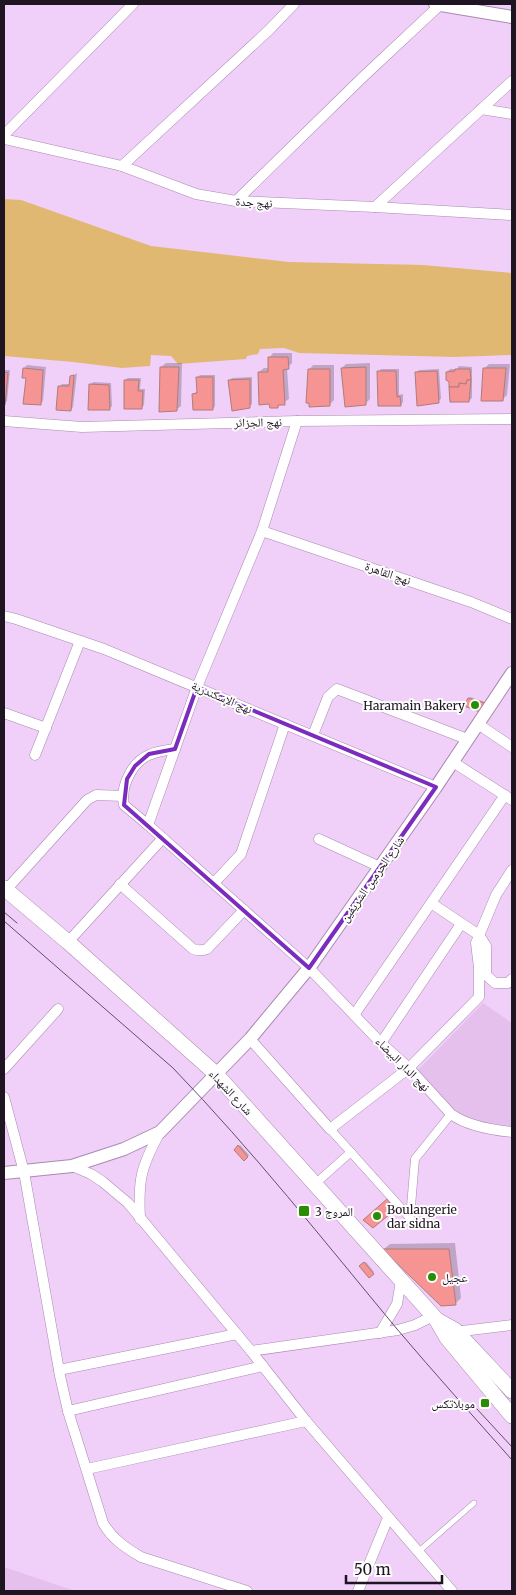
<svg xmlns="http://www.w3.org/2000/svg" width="516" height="1595" viewBox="0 0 516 1595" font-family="Merriweather,'Noto Naskh Arabic',serif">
<rect width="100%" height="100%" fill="#f0cff8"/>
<!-- built -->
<g fill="#e5c0ed">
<polygon points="483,1003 512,1023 512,1130 501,1129 454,1115 414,1074"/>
<polygon points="4,1567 75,1591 4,1591"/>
</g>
<!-- green -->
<polygon fill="#e1b872" points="4,199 21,200 151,246 289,262 423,265 512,273 512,355 455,357 299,353 284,348 260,349 258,354 247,356 246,359 178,364 171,356 151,355 150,366 122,368 73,362 4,356"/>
<!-- shadow -->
<g fill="#0003">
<polygon points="273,353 292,353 292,363 287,368 289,399 277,407 259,372 264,368 269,368 269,358"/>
<polygon points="166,363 182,363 181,406 176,410 161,367"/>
<polygon points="370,363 370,399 366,403 342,368 346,364"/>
<polygon points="489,364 510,364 507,395 502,400 485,368"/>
<polygon points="27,365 46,367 43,401 40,404 28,377 23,377 24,368"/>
<polygon points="313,365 334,365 334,400 329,405 309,370"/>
<polygon points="459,366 472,367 472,398 469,401 450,381 447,372 450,369 457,369"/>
<polygon points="381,369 399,369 399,395 403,394 403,402 401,405 378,372"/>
<polygon points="439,369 441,399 438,401 416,373 419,370"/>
<polygon points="4,370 10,370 7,401 4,404"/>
<polygon points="77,373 73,407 71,410 59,387 62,384 70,384 71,377"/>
<polygon points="200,375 215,375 215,406 213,409 193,394 198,391 197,378"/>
<polygon points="252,377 252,404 249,407 230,380 232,378"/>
<polygon points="128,378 141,378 140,389 145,389 144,405 141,408 125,380"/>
<polygon points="93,382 111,383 112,406 109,409 90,385"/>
<polygon points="470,697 485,702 481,709 469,698"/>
<polygon points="240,1145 249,1155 244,1160 235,1150"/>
<polygon points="455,1243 461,1298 455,1304 384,1249 390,1244"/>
<polygon points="366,1262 374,1272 369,1276 361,1266"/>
</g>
<!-- building -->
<g fill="#f69393" stroke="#b07c7b">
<polygon points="268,357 288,357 289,369 283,370 285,405 278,405 278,408 270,408 269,404 259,405 258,372 268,372"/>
<polygon points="160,367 179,367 177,411 159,412"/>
<polygon points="366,367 366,405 345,407 341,368"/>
<polygon points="23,368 43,370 41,405 23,404 26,378 22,378"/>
<polygon points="483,368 506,368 503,401 481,401"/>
<polygon points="308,369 330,369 330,406 309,407 309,403 306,403"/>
<polygon points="455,369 470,369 471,380 467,380 466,384 459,383 459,387 449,387 449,382 446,380 446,372 455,371"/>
<polygon points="377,371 396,371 397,397 400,396 401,406 378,406"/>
<polygon points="437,371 439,403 417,406 415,372"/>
<polygon points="4,372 8,373 5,405 4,405"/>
<polygon points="74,375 71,411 56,410 58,386 69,386 70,376"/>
<polygon points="196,377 213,377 213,410 193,410 192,394 197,393"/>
<polygon points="250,379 250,408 232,411 228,380"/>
<polygon points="124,380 139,380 138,391 143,391 142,409 124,409"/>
<polygon points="467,380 471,380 469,402 450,402 449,387 459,387 459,383 466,384"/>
<polygon points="89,384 109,385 110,410 88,410"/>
<polygon points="468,698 485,703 480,712 464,706"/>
<polygon points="238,1145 248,1157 244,1161 234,1150"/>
<polygon points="387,1199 396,1209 373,1228 363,1220"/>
<polygon points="382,1249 449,1249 456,1305 441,1306"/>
<polygon points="364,1262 374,1274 369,1278 359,1266"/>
</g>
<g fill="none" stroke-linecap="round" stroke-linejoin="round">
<defs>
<polyline id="service" points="418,1552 474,1503"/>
<g id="pedestrian">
<polyline points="330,1129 410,1218 415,1159 451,1114"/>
<polyline points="315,1184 351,1152"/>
</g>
<g id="minor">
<polyline points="481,109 512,114"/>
<polyline points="4,135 133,4"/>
<polyline points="4,139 122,166 196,194 236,201 375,207 512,215"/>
<polyline points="122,166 269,30 294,4"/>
<polyline points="236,201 364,76 441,4"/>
<polyline points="375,207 512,81"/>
<polyline points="4,421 82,427 297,421 512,419"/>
<path d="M297,421L262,531L197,687L148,825L309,968L381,1043L409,1068L451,1114C467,1126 492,1130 512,1132"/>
<polyline points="262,531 471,602 512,619"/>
<polyline points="4,616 16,619 104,649 436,787"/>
<polyline points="4,713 46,728"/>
<polyline points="478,724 512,747"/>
<polyline points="313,735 328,697 337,689 467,739"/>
<polyline points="35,755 80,641"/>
<polyline points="453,762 512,800"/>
<path d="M148,825L124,805C120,787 132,762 149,755C157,751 167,750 175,749"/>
<polyline points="319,839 380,867"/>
<polyline points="214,883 241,854 285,724"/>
<path d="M120,884L193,949C198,951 201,951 207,949L244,910"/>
<polyline points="6,890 87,800 96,795 123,796"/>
<polyline points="431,903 505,795"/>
<polyline points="68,942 163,838"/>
<polyline points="354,1015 431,903 479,935 486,946 486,975 495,983 508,983 512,979"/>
<polyline points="250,1039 330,1129 409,1068 479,997 479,968 476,943 496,895 512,870"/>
<polyline points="381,1043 461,924"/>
<polyline points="4,1069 58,1009"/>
<path d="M4,1097L24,1172L60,1376L68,1411L103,1523C112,1539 126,1548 141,1557L247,1591"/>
<polyline points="72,1166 91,1174 103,1182 128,1203 251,1351 306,1421 452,1591"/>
<path d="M140,1219C138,1179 141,1167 160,1132"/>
<polyline points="454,1332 512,1325"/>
<polyline points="380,1333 397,1304 401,1281"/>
<polyline points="251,1351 398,1330 415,1325 433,1316"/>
<polyline points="59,1370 237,1334"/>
<polyline points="68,1411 263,1366"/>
<polyline points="87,1469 306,1421"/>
<polyline points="358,1591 388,1518"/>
</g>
<g id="tertiary">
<polyline points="435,4 512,17"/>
<polyline points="4,1173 72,1166 124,1149 160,1132 250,1039 309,968 436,787 512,673"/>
</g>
<g id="secondary">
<polyline points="4,888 68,942 216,1074 436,1319 447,1338 512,1416"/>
<polyline points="437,1320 455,1330 512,1391"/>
</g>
</defs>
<!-- service casing -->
<use href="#service" stroke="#a98ab0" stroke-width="6"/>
<!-- pedestrian casing -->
<use href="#pedestrian" stroke="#a98ab0" stroke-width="9"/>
<!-- minor casing -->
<use href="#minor" stroke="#a98ab0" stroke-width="11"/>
<!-- tertiary casing -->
<use href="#tertiary" stroke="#a98ab0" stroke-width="14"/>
<!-- secondary casing -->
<use href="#secondary" stroke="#a98ab0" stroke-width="16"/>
<!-- service -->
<use href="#service" stroke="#fff" stroke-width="5"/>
<!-- pedestrian -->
<use href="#pedestrian" stroke="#fff" stroke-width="8"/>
<!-- minor -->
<use href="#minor" stroke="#fff" stroke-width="10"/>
<!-- tertiary -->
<use href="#tertiary" stroke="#fff" stroke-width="12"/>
<!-- secondary -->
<use href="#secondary" stroke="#fff" stroke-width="15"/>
<!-- tram -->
<g stroke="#614f66" stroke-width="1">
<polyline points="4,912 17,923"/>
<path d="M4,921L173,1068C253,1151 324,1241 397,1329C435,1374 474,1417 512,1460"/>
<polyline points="477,1409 512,1447"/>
</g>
</g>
<!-- marked area -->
<path fill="none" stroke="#7b2cbf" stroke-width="4" stroke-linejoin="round" d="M197,687L436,787L309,968L124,805L127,779L135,766L149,754L175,749Z"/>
<!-- markers -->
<g fill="#2a8d04" stroke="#fdfdfd" stroke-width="2">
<circle cx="475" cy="705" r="5"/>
<rect x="298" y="1205" width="12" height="12" rx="2.5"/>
<circle cx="377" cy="1216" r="5"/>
<circle cx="432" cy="1277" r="5"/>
<rect x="480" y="1398" width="10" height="10" rx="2.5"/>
</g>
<g text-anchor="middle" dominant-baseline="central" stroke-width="4" stroke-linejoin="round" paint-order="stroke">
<!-- street labels -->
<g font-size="12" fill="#1f1422" stroke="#fdfdfd">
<text transform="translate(254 202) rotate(3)">نهج جدة</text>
<text transform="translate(258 422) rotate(-1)">نهج الجزائر</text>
<text transform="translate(388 573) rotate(19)">نهج القاهرة</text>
<text transform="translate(222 697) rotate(23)">نهج الإسكندرية</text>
<text transform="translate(372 879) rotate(-55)">شارع الحرمين الشريفين</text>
<text transform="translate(403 1064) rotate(45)">نهج الدار البيضاء</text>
<text transform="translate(231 1092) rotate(47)">شارع الشهداء</text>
</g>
<!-- poi labels -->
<g font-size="12" fill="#1f1422" stroke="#fdfdfd" text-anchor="start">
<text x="465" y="705" text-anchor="end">Haramain Bakery</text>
<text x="387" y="1209">Boulangerie<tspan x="387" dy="14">dar sidna</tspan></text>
<text x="315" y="1211">المروج 3</text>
<text x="442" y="1277">عجيل</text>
<text x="475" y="1403" text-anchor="end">موبلاتكس</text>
</g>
</g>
<!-- border -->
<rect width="516" height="1595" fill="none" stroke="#1f1422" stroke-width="10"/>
<!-- scale -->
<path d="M346 1575v8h96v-8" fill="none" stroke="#1f1422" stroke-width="2.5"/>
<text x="354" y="1575" font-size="15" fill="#1f1422" stroke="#fdfdfd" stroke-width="4" paint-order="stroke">50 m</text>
</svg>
